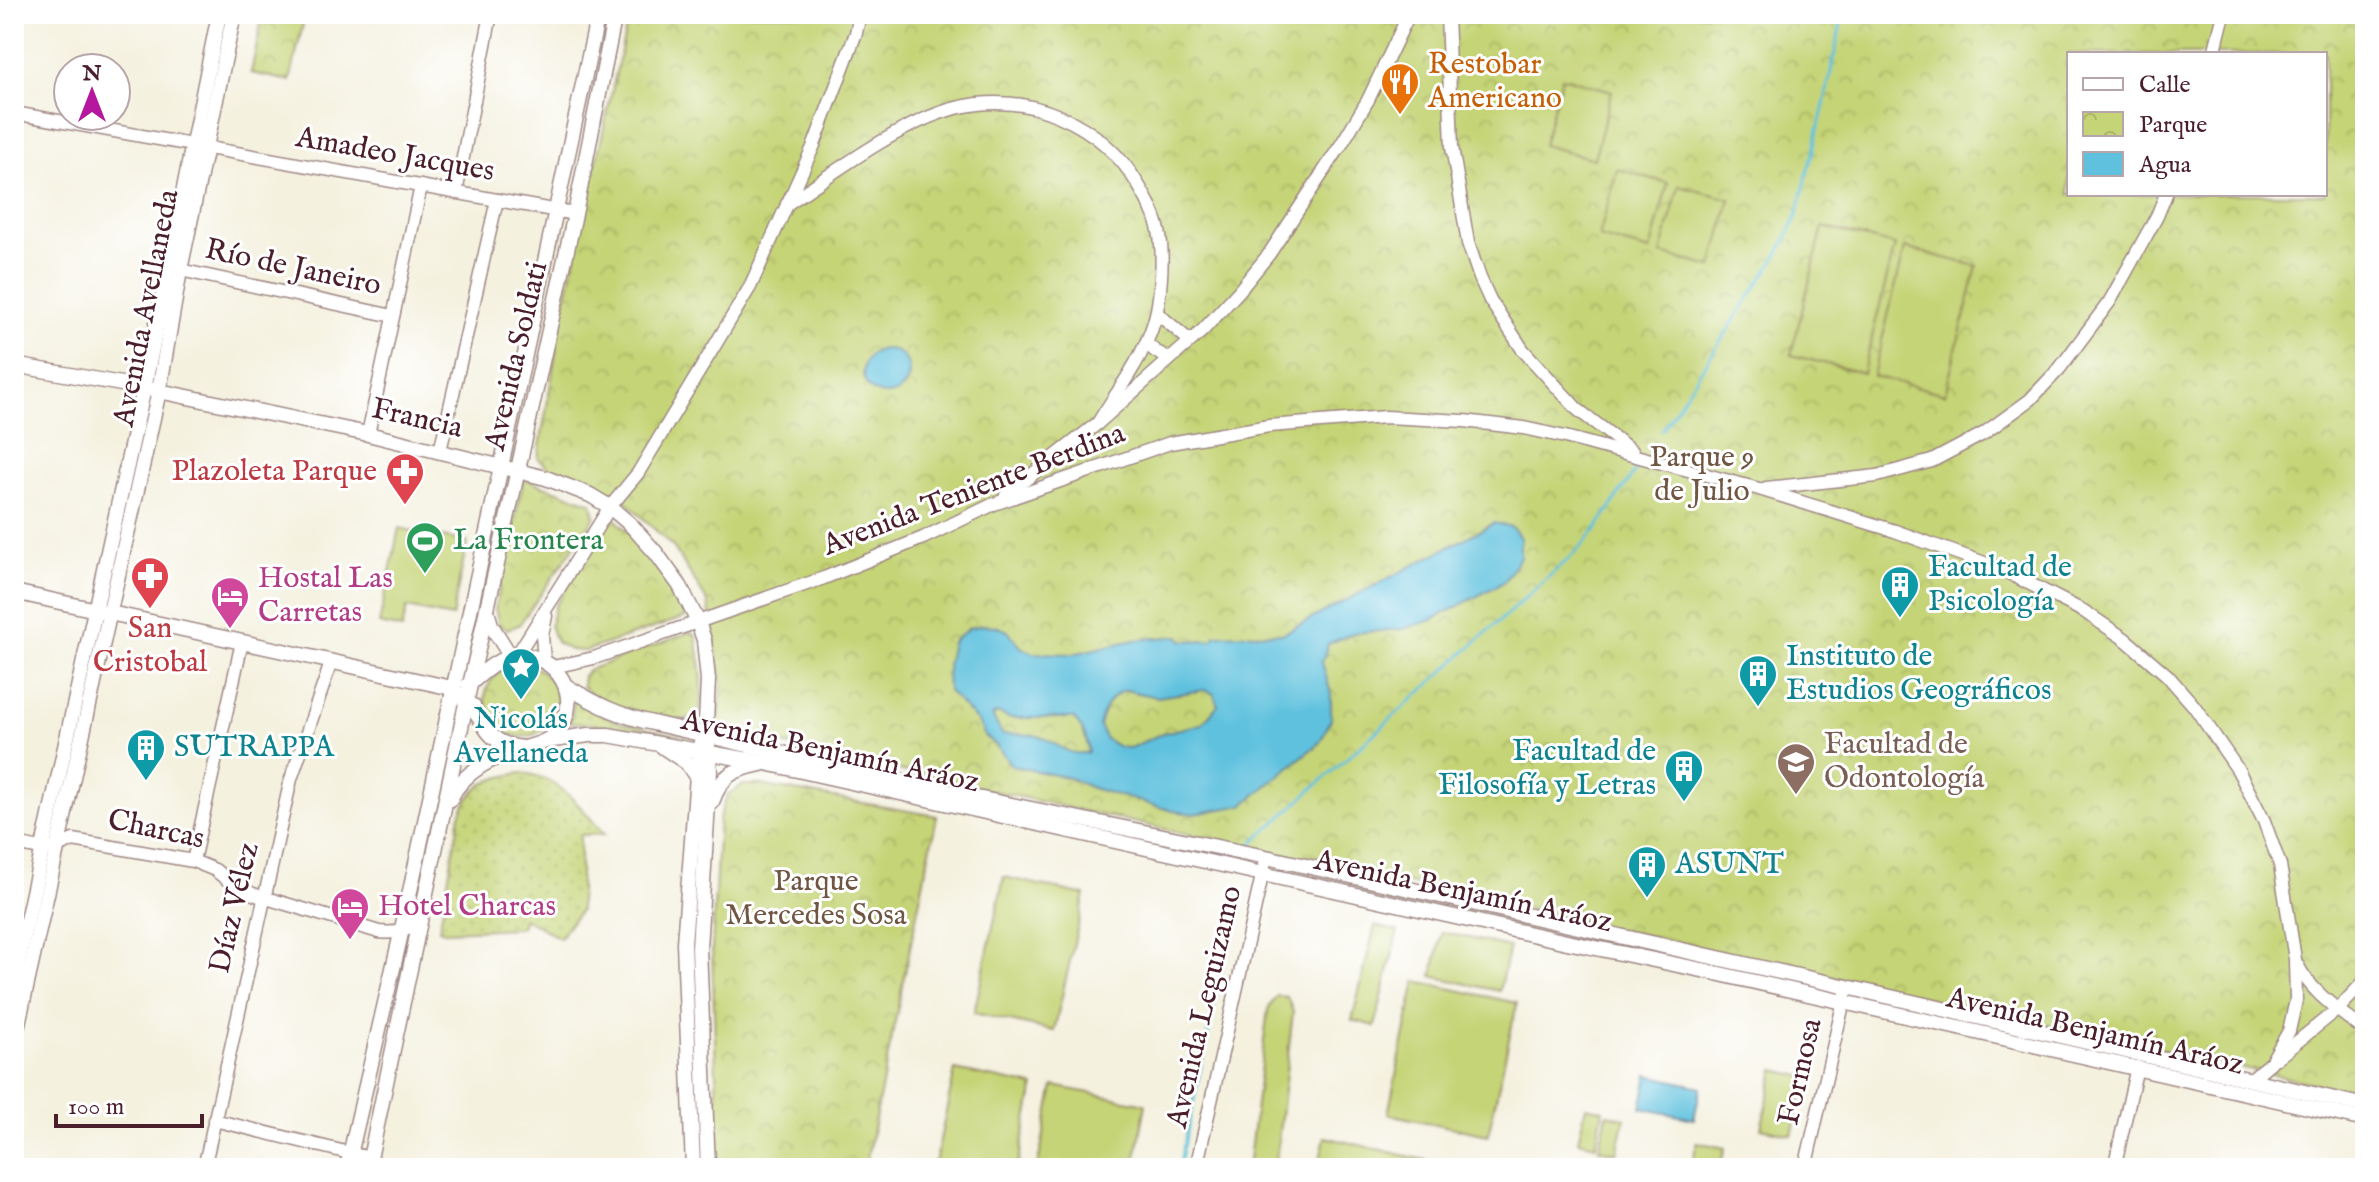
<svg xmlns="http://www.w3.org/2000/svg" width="2379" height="1182" viewBox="0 0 2379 1182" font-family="'IM FELL English',serif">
<defs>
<pattern id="grass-dots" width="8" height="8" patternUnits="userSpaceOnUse" patternTransform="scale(2)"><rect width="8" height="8" fill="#c5d476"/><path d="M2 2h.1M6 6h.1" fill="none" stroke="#abb666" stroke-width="1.8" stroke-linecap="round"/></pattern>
<pattern id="park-crowns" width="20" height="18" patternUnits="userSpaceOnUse" patternTransform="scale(2)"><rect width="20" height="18" fill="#c5d476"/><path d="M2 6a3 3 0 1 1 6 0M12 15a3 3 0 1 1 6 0" fill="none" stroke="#abb666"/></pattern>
</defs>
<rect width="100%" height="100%" fill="#fff"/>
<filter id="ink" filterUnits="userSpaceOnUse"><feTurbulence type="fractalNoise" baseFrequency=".0125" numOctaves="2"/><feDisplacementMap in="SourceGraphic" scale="16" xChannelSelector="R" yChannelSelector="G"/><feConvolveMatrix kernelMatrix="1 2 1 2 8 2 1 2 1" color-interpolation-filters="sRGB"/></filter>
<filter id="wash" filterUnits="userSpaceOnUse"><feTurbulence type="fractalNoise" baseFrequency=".006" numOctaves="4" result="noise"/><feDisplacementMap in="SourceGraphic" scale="32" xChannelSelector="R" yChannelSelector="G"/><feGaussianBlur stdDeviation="1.8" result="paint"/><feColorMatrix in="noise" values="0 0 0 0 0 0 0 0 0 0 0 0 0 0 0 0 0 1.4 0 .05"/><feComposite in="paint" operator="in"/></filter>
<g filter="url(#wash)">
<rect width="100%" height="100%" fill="#f4f1df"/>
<!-- grass -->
<g fill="url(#grass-dots)" stroke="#887a50" stroke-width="2">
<polygon points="578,701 615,721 687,737 607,725 573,723 570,722 574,702"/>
<path d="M522,773C559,776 581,808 604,834L580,835V911L566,928L560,938L523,918L522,925L519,928L445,931L439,929L460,815C471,784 492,777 522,773Z"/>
</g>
<!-- park -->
<g fill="url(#park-crowns)" stroke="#887a50" stroke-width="2" fill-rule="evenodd">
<polygon points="263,14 279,14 304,19 290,81 251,73"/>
<path d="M629,14H2365V1095L718,730L722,685L708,602L674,548L619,495L553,472L538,458L563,312ZM2069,54H2325V194H2069Z"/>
<polygon points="524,479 592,503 595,517 519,625 507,629 499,625 495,608"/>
<path d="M612,516C646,549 670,571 686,617L585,651L570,650L556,642L550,625L555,606Z"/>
<path d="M690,632L696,636C700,661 707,693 697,717C673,728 599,705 582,686L583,676L588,670Z"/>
<circle cx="521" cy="701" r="36"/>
<polygon points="743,785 761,785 937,816 865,1168 719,1168 712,948 719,819 727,795"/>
</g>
<!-- garden -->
<g fill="#c5d476" stroke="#887a50" stroke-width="2">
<polygon points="1562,77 1612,91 1594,159 1543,145"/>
<polygon points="1617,169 1668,183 1650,251 1599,237"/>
<polygon points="1679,186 1730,199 1712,267 1661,254"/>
<polygon points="1823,227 1895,245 1863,373 1791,355"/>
<polygon points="1905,248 1977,266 1945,394 1873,376"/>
<polygon points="399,528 467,542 452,617 407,608 402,629 379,624"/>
<polygon points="1004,877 1085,895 1054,1031 974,1013"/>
<polygon points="1375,926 1398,931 1375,1026 1352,1020"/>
<polygon points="1442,932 1509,947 1499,991 1432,976"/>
<polygon points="1416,981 1517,1003 1488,1135 1388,1114"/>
<polygon points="1277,996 1287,997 1293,1012 1275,1168 1248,1168 1268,1009"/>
<polygon points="955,1070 1034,1086 1017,1168 934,1168"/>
<polygon points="1775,1070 1806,1077 1792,1135 1761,1128"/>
<polygon points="1054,1086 1146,1104 1134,1168 1037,1168"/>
<polygon points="1586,1106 1603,1110 1596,1145 1578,1141"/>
<polygon points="1607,1114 1625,1118 1617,1153 1599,1149"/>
<polygon points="1325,1137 1433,1162 1431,1168 1318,1168"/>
<polygon points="1697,1142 1725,1148 1720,1168 1691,1168"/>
</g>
<!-- water -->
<g fill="#5fc1de" stroke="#547084" stroke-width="2" fill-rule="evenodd">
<circle cx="886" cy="372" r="23"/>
<path d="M1494,523L1512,527L1520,538V557L1504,582L1432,620L1403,629L1353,633L1328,644L1322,662L1331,694V719L1320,742L1243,805L1195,814L1173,811L1092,788L1070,778L1012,766L996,745L985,736L978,722L948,691L947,665L952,642L969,628L983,625L996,626L1008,631L1022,648L1033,653L1073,654L1134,640L1180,636L1182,641L1213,640L1215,635L1284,633ZM1125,690L1157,697L1205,690L1214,694L1218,705L1202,724L1163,733L1130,748L1119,747L1106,739L1099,726C1104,708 1107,698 1125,690ZM998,713L1009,718H1073C1083,728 1088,738 1088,752C1068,758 1058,743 1041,737C1030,733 1014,735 1002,734L992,716Z"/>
<polygon points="1648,1075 1701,1087 1694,1119 1641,1108"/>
</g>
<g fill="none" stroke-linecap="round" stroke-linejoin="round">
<!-- stream -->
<g stroke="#5fc1de" stroke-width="3">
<polyline points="1662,430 1780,251 1797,216 1824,105 1843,14"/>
<polyline points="1249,846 1573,555 1597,528 1637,468"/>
<polyline points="1179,1168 1239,889"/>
</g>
</g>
</g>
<g filter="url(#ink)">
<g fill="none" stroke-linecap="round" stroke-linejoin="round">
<defs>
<g id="minor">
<polyline points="1447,14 1452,147 1468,243 1480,278 1490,300 1523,350 1577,409 1632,451"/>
<polyline points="2214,54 2224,14"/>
<polyline points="14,113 575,214"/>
<polyline points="456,193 491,14"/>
<path d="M787,204C835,172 901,122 956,108C1028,90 1102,123 1139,186C1147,200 1156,215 1159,231C1164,252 1161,289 1157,310C1149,351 1119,388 1098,423"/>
<polyline points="180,270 393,316"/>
<polyline points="1157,313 1190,341"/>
<polyline points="1146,343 1155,351 1170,359"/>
<polyline points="368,434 421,186"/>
<polyline points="440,451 497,200"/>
<polyline points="1766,488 1877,476 1932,461 1983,434 2030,400 2060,368 2110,301 2157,216 2166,194"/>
<polyline points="1006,495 1098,423 1203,330 1239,291 1269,254 1341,145 1368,100 1409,14"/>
<polyline points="517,655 610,507 638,473 750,287 814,145 856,33 860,14"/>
<polyline points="544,661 542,635 546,616"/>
<polyline points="553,667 594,658 824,578 923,538 994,504 1170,443 1269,426 1386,417 1464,421 1524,428 1565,437 1759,489 1895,531 2001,569 2085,612 2125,639 2167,675 2194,706 2238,770 2264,821 2280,865 2295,959 2296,1000 2289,1031 2271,1062 2251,1079"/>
<path d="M14,843C41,850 48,853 73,840L193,861L215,870L229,881L253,894L379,932C398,934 410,931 420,915"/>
<polyline points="193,861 242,642"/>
<path d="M2297,964C2311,993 2340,1011 2365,1031"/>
<polyline points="2277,1058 2338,1009 2365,981"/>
<polyline points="214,1120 370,1158"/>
<polyline points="204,1168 291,779 331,663"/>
<polyline points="1196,1168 1264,867"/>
<polyline points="1805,1168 1845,996"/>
<polyline points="2114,1168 2137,1067"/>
</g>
<g id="major">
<polyline points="14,365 144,388 368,434 546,478 590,495 610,507 631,525 656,553 680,586 698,622 704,640 708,680 706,722 710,771 699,948 708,1168"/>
<polyline points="14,592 452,688 477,713"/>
<polyline points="487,611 491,625 511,657"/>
<path d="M566,686C599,706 620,716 657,724L972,797L1266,857L1847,987L2365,1106"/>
<path d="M473,706C487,731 491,745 524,748"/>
<polyline points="546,741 589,735 608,735 766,763 1567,942 1702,970 2365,1120"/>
<polyline points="663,747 687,763 697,778"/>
<path d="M450,799C463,771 496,755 525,748C538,744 548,742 557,732C585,699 557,651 515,656C497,658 482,674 468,685"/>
<path d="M712,802C722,774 733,770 761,764"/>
<polyline points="14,979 144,388 219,14"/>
<polyline points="14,1042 159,391 180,270 234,14"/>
<polyline points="347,1168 400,938 598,14"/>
<polyline points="368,1168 468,694 575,214 615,14"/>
<polyline points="693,1168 684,943 699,750 701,742"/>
</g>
</defs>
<!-- minor casing -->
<use href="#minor" stroke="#9f8885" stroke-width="15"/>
<!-- major casing -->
<use href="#major" stroke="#9f8885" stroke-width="17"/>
<!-- minor -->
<use href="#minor" stroke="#fff" stroke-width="12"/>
<!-- major -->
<use href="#major" stroke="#fff" stroke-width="14"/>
</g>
</g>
<!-- icons -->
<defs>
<symbol id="restaurant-pin" viewBox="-11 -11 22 30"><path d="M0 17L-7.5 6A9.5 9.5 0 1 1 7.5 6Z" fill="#e8710a" stroke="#fff"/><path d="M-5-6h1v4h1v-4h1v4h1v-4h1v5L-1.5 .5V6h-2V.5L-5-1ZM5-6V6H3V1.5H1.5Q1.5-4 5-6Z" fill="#fff"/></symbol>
<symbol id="pharmacy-pin" viewBox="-11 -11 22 30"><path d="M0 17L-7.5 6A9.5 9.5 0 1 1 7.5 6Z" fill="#e0444e" stroke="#fff"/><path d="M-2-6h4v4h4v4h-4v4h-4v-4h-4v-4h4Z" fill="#fff"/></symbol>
<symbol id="stadium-pin" viewBox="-11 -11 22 30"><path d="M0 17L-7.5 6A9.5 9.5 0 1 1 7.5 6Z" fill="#2e9e5b" stroke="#fff"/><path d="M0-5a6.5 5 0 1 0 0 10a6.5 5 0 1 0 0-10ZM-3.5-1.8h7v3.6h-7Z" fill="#fff"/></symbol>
<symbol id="building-pin" viewBox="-11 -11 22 30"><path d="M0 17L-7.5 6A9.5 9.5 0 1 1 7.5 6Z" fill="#0f9aa8" stroke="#fff"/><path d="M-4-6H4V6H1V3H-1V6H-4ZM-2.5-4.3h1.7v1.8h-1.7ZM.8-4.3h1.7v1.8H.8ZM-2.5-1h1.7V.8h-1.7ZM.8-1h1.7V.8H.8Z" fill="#fff"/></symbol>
<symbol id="hotel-pin" viewBox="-11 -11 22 30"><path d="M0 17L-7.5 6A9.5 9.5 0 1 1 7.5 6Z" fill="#d1479c" stroke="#fff"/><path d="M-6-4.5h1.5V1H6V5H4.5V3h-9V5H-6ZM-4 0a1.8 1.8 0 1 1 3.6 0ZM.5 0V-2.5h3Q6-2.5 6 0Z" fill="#fff"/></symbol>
<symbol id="sight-pin" viewBox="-11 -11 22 30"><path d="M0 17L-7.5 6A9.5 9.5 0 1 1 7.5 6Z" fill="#0f9aa8" stroke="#fff"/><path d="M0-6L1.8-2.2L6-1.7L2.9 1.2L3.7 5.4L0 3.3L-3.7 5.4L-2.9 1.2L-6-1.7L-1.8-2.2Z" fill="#fff"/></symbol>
<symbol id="university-pin" viewBox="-11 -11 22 30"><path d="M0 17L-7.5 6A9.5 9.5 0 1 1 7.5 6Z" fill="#8d6e63" stroke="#fff"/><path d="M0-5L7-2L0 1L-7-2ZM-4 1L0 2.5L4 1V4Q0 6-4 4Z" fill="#fff"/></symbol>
</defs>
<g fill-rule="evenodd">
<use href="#restaurant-pin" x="1378" y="60" width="44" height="60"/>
<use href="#pharmacy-pin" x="383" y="450" width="44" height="60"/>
<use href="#stadium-pin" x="403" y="519" width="44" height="60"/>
<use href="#pharmacy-pin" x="128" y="554" width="44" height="60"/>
<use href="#building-pin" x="1878" y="563" width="44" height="60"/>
<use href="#hotel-pin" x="208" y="574" width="44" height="60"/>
<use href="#sight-pin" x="499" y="645" width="44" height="60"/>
<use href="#building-pin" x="1736" y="652" width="44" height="60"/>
<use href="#building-pin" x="124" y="726" width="44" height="60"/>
<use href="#university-pin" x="1774" y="740" width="44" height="60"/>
<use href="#building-pin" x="1662" y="747" width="44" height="60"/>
<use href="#building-pin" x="1625" y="843" width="44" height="60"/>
<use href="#hotel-pin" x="328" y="885" width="44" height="60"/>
</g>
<g text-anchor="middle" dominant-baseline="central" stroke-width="6" stroke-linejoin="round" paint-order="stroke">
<!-- food labels -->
<g font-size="30" fill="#c56008" stroke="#fff" text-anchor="start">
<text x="1428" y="65">Restobar<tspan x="1428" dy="34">Americano</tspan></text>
</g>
<!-- street labels -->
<g font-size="30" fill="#4a1f2b" stroke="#fff">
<text transform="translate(395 155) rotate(10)">Amadeo Jacques</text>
<text transform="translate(293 268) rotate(12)">Río de Janeiro</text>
<text transform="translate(147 308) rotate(-79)">Avenida Avellaneda</text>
<text transform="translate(517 356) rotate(-77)">Avenida Soldati</text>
<text transform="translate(417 419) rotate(13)">Francia</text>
<text transform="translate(974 490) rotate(-21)">Avenida Teniente Berdina</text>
<text transform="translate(830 752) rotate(12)">Avenida Benjamín Aráoz</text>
<text transform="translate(156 830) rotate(12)">Charcas</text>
<text transform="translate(1463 892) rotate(12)">Avenida Benjamín Aráoz</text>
<text transform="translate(235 908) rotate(-77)">Díaz Vélez</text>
<text transform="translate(1205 1007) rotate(-77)">Avenida Leguizamo</text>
<text transform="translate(2095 1032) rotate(13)">Avenida Benjamín Aráoz</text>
<text transform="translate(1801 1072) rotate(-77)">Formosa</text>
</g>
<!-- park labels -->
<g font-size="30" fill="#6f5542" stroke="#fff">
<text x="1702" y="458">Parque 9<tspan x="1702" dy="34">de Julio</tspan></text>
<text x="816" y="882">Parque<tspan x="816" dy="34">Mercedes Sosa</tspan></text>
</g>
<!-- health labels -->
<g font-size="30" fill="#be3a42" stroke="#fff" text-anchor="end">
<text x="377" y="472">Plazoleta Parque</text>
<text x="150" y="629" text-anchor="middle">San<tspan x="150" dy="34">Cristobal</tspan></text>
</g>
<!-- leisure labels -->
<g font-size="30" fill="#27864d" stroke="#fff" text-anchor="start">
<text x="453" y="541">La Frontera</text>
</g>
<!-- culture labels -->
<g font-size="30" fill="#0d838f" stroke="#fff" text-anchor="start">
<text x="1928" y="568">Facultad de<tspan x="1928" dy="34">Psicología</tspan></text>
<text x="1786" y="657">Instituto de<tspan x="1786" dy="34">Estudios Geográficos</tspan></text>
<text x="521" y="720" text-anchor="middle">Nicolás<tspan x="521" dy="34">Avellaneda</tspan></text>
<text x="174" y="748">SUTRAPPA</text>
<text x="1656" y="752" text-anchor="end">Facultad de<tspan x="1656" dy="34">Filosofía y Letras</tspan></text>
<text x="1675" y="865">ASUNT</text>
</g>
<!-- hotel labels -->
<g font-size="30" fill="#b23c85" stroke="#fff" text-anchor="start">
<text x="258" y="579">Hostal Las<tspan x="258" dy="34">Carretas</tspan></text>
<text x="378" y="907">Hotel Charcas</text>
</g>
<!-- education labels -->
<g font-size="30" fill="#785e54" stroke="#fff" text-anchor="start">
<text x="1824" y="745">Facultad de<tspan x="1824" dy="34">Odontología</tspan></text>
</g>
</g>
<!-- margin -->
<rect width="2379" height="1182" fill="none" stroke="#fff" stroke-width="48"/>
<!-- legend -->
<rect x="2067" y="52" width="260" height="144" fill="#ffffff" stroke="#b7a5aa" stroke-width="2"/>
<rect x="2083" y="78" width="40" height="12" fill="#ffffff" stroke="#b7a5aa" stroke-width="2"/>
<text x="2139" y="92" font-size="24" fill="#4a1f2b">Calle</text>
<rect x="2083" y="112" width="40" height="24" fill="url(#park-crowns)" stroke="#b7a5aa" stroke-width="2"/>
<text x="2139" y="132" font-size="24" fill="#4a1f2b">Parque</text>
<rect x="2083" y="152" width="40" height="24" fill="#5fc1de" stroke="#b7a5aa" stroke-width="2"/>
<text x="2139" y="172" font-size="24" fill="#4a1f2b">Agua</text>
<!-- north arrow -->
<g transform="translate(92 92)"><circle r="38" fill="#ffffff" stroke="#b7a5aa" stroke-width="2"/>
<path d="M0-6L14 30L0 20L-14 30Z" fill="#b5179e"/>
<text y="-12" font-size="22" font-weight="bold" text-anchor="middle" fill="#4a1f2b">N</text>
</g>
<!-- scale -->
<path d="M56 1114v12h146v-12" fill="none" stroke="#4a1f2b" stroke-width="4"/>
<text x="68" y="1114" font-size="24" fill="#4a1f2b" stroke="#ffffff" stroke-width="6" paint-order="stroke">100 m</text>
</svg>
